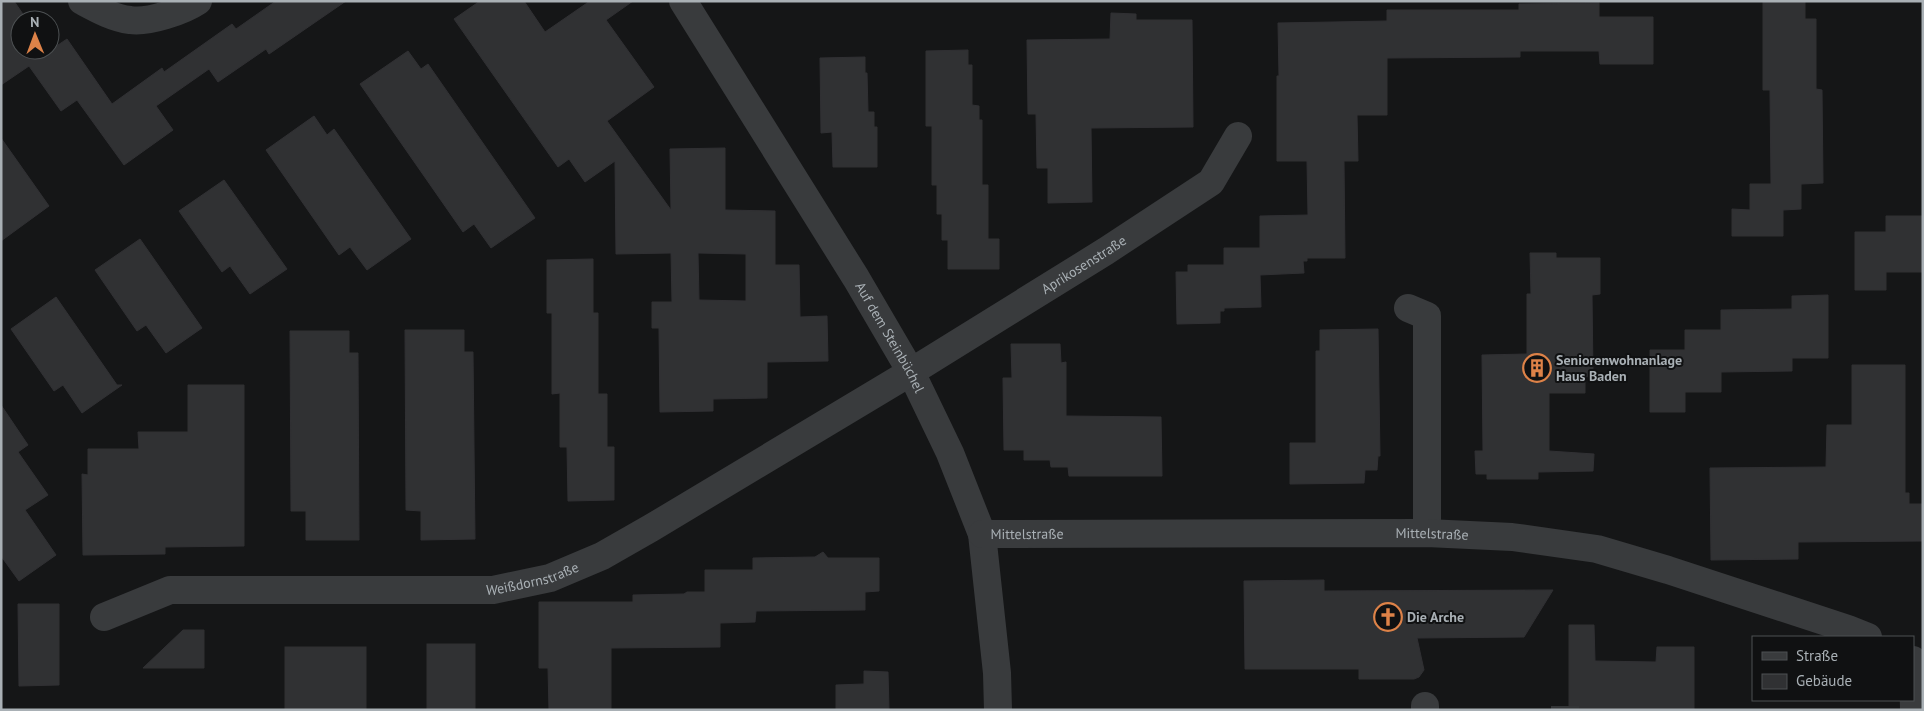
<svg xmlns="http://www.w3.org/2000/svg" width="1924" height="711" viewBox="0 0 1924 711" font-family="'PT Sans',sans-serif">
<rect width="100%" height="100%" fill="#151617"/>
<!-- building -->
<g fill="#303133" stroke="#303033" fill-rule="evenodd">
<polygon points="1,1 14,1 27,20 20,20 20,50 49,51 67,39 112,104 162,68 164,72 232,24 236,29 276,1 346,1 269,54 266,49 218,82 209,69 156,106 173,130 124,165 77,100 61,111 29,66 1,85"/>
<path d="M480,1H524L545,32L590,1H633L606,20L654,87L607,121L671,210L670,149L725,148V210L775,211V265H799L800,317L827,316L828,361L767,362V398L713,399V411L660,412L659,328H652V302H672L671,253L616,254L615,161L585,182L569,159L558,167L454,19ZM698,253L746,254V301L699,300Z"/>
<polygon points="1763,1 1805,1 1805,19 1816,19 1816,89 1822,90 1823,183 1801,184 1801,209 1783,210 1783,236 1732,236 1732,209 1750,210 1750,184 1771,184 1770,90 1763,90"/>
<polygon points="1599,3 1599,17 1653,17 1653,64 1600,64 1599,51 1520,51 1520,57 1387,58 1387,115 1357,115 1358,161 1344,161 1345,258 1307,258 1307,261 1303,261 1304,273 1260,275 1261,307 1224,308 1224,311 1220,311 1220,323 1177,324 1176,272 1188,272 1188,265 1224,265 1224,248 1260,248 1260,216 1308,215 1307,161 1277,161 1277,76 1279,76 1278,23 1387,21 1387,10 1519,10 1519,4"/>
<polygon points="1111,13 1136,14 1136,20 1192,20 1193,127 1091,128 1092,202 1048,203 1048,168 1037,168 1036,114 1028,114 1027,40 1110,39"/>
<polygon points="968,50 968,65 972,65 972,105 979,106 979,120 982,120 982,185 988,185 988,239 999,239 999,269 948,269 948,240 942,240 942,214 937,214 937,185 932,185 932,126 926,126 926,51"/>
<polygon points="408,51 421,69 428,64 535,218 491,248 474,224 463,232 360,84"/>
<polygon points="865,57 865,73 867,73 868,112 874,112 874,127 877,127 877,167 833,167 832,132 821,133 820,58"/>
<polygon points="314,116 327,135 334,129 411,239 367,270 350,247 339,255 266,150"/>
<polygon points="1,138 49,206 1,241"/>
<polygon points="224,180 287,269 250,294 230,266 222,272 179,211"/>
<polygon points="1886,216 1923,216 1923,272 1886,272 1886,290 1855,290 1855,232 1886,232"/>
<polygon points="140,239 202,328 166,353 146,325 137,331 95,270"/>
<polygon points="1530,253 1556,253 1556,258 1600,258 1600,294 1592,295 1593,376 1585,377 1585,393 1549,393 1549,451 1594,454 1593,471 1538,472 1538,479 1487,479 1487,474 1476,474 1475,451 1483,451 1482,355 1527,354 1527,294 1531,294"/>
<polygon points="593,259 593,313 598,313 598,394 607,394 607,447 614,447 614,500 568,501 567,447 560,447 560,393 552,394 552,313 547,313 547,260"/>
<polygon points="1828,295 1828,358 1792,358 1792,371 1721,372 1721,392 1685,392 1685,412 1650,412 1650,350 1685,350 1685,330 1721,330 1721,310 1792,309 1792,296"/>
<polygon points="56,297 117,385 122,385 82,413 63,385 54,391 11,329"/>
<polygon points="1378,329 1380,456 1378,456 1377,470 1365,470 1364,483 1290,484 1290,443 1316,443 1316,351 1320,351 1320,330"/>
<polygon points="405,330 464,330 464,352 473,352 475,539 421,540 421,511 406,510"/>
<polygon points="290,331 349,331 349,353 358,353 359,540 306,540 306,511 291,511"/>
<polygon points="1011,344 1060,344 1061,363 1066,362 1066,416 1161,417 1162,476 1069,476 1068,467 1051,467 1050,460 1024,460 1024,450 1004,450 1003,378 1012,378"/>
<polygon points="1852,365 1905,365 1905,493 1909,493 1909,504 1923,504 1923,541 1798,542 1798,559 1711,560 1710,468 1826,467 1827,425 1852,425"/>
<polygon points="188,385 244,385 244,546 165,547 165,554 83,555 82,474 88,475 88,449 139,449 138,432 188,432"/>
<polygon points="1,405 28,445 18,452 48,495 25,510 56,555 19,581 1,556"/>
<polygon points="823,552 828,558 879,558 879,591 865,592 865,610 756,611 755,622 720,623 720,647 611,648 611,710 549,710 548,668 539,668 539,602 633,602 633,595 684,594 687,592 705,592 705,570 753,570 753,558 815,557"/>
<polygon points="1324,580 1324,591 1553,590 1524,637 1417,638 1424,670 1419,677 1414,679 1359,679 1359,669 1245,669 1244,581"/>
<polygon points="18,604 59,604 59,685 19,686"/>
<polygon points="1569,625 1594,625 1595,661 1656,662 1657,647 1694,647 1694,710 1569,710"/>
<polygon points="183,630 204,630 204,668 143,668"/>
<rect x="427" y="644" width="48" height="66"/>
<rect x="285" y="647" width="81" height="63"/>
<polygon points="864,671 888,672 889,710 836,710 836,685 864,684"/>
</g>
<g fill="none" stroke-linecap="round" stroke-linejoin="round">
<!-- minor-tunnel -->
<polyline stroke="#333537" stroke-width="28" stroke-dasharray="28 14" stroke-linecap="butt" points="1565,706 1565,710"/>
<!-- minor -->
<g stroke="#393b3d" stroke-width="28">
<path d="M82,1C97,9 113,18 130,20C148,23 183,11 198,1"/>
<path id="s1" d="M683,1L856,278L911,372L950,453L982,534L997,673L998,710"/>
<polyline points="1408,308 1427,316 1427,533"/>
<path id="s2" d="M982,534L1427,533L1512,537L1597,549L1668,570L1848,629L1868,637"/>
<path id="s3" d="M104,617L170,590H493L550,578L602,556L651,528L911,372L1106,251L1211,182L1238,136"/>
<polyline points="1913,660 1914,710"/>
<polyline points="1425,706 1425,710"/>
</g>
</g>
<!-- icons -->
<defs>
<symbol id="building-ring" viewBox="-11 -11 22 22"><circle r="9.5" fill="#101112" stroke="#dd8248" stroke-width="1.5"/><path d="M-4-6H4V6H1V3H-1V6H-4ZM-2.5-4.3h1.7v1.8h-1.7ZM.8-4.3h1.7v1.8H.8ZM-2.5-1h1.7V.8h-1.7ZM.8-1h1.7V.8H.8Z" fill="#dd8248"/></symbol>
<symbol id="church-ring" viewBox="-11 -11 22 22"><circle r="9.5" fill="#101112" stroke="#dd8248" stroke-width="1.5"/><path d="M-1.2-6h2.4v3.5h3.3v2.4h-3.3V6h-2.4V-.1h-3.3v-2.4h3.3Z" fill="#dd8248"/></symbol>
</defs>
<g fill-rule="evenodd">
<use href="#building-ring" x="1521" y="352" width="32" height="32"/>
<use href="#church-ring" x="1372" y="601" width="32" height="32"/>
</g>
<g text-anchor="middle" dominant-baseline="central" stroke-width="4" stroke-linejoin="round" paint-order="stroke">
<!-- street labels -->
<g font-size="14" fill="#a9b0b5" stroke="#101112">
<text stroke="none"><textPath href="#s3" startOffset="1072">Aprikosenstraße</textPath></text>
<text stroke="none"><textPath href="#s1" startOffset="395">Auf dem Steinbüchel</textPath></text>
<text stroke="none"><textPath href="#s2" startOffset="45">Mittelstraße</textPath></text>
<text stroke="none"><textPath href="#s2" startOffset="450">Mittelstraße</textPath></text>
<text stroke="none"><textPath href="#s3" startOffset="435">Weißdornstraße</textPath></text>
</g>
<!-- poi labels -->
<g font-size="14" font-weight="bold" fill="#a9b0b5" stroke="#101112" text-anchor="start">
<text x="1556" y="360">Seniorenwohnanlage<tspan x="1556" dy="16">Haus Baden</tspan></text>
<text x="1407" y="617">Die Arche</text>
</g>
</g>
<!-- border -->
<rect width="1924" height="711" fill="none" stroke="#a9b0b5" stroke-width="5"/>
<!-- legend -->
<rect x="1752" y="636" width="162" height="65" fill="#101112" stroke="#4d5153"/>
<rect x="1762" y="652" width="25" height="8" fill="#393b3d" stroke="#4d5153"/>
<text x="1796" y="661" font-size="15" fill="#a9b0b5">Straße</text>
<rect x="1762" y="674" width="25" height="15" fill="#303133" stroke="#4d5153"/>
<text x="1796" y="686" font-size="15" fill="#a9b0b5">Gebäude</text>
<!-- north arrow -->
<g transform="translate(35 35) rotate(359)"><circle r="24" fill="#101112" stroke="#4d5153"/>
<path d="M0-4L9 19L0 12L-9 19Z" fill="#dd8248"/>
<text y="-8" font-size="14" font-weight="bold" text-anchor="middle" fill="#a9b0b5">N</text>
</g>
</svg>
